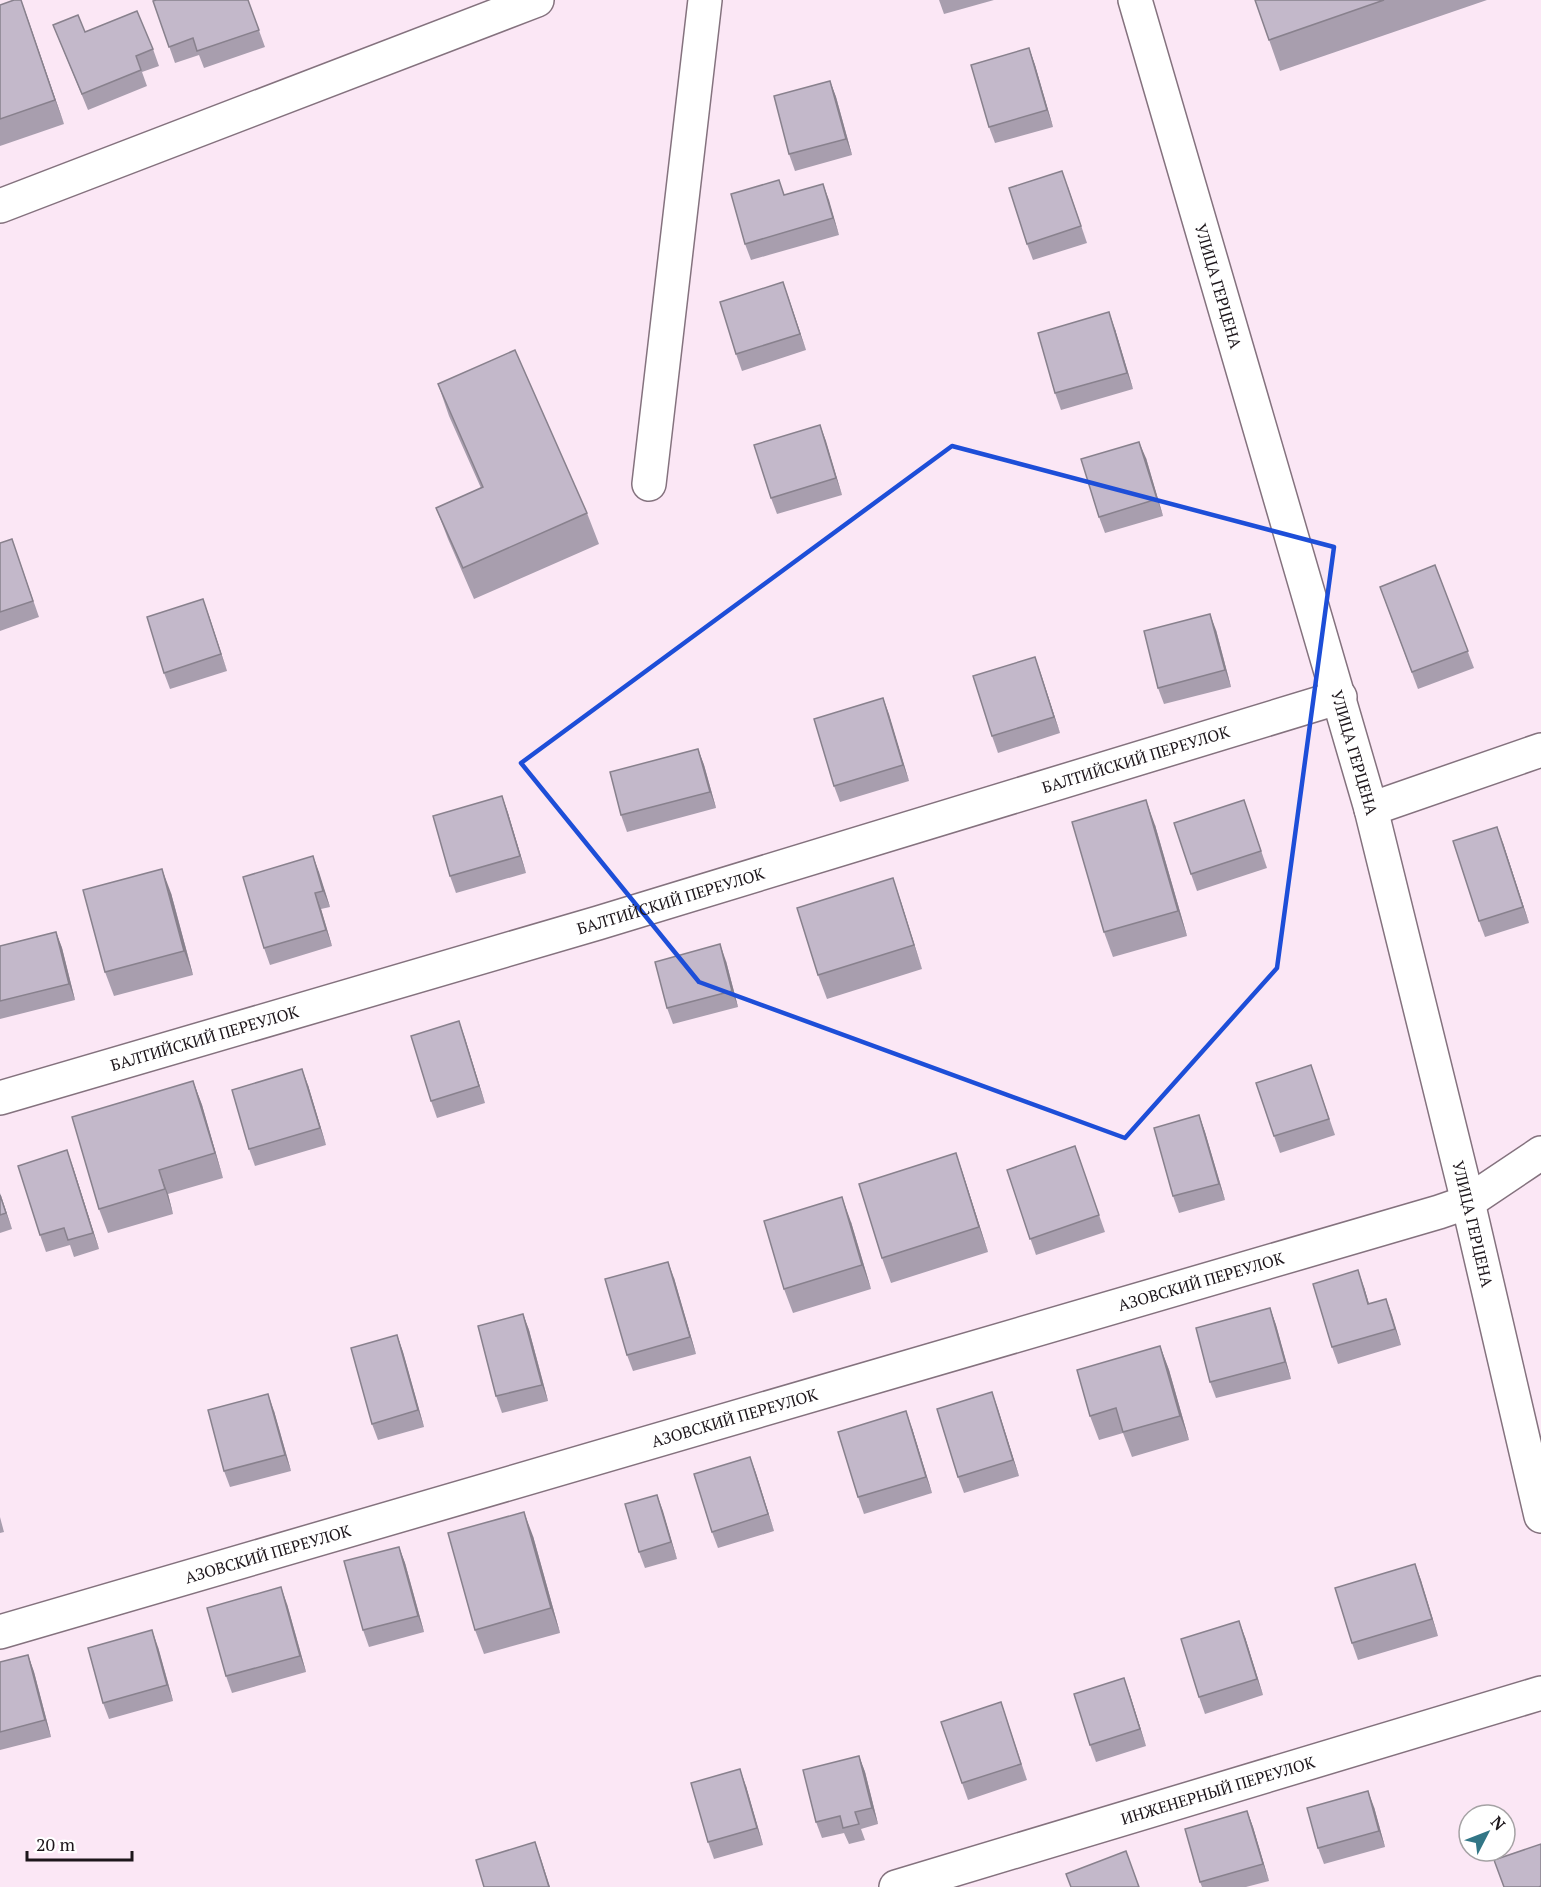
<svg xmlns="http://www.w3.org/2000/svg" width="1541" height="1887" viewBox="0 0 1541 1887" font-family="'PT Serif',serif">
<rect width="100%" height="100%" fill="#fbe7f5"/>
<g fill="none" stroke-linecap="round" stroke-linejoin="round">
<defs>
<g id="minor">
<path id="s1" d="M1135,0L1371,809L1468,1202L1541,1516"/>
<polyline points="0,206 537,0"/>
<polyline points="649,484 705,0"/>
<polyline points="1371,809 1541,750"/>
<path id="s2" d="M0,1098L598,923L1340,697"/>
<path id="s3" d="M0,1632L1439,1212L1468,1202L1541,1153"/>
<path id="s4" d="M896,1887L1541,1693"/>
</g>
</defs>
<!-- minor casing -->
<use href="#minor" stroke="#84727e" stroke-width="36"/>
<!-- minor -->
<use href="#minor" stroke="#fff" stroke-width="33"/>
</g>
<!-- wall -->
<g fill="#a89eae">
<polygon points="21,0 64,124 0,146 0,65"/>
<polygon points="248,0 265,47 204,68 199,55 175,63 153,1"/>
<polygon points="939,0 994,0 944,14"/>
<polygon points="1255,0 1487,0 1280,71"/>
<polygon points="53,25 153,49 159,66 142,72 147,86 88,110"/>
<polygon points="1029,48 1035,65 1053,127 995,143 989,127"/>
<polygon points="830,81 836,97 852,155 795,171 789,154"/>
<polygon points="823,184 839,235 751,260 745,244 785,195"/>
<polygon points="1068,187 1087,243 1033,260 1027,244"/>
<polygon points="783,282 806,350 742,371 736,354"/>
<polygon points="1115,329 1133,389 1061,410 1055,393"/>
<polygon points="438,384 587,513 599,544 474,599 448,539 436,508 481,488 449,416"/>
<polygon points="820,425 842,495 777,514 771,498"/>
<polygon points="1146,458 1163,516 1105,533 1099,517"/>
<polygon points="12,539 39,617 0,631 0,543"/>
<polygon points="1435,565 1474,668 1418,689 1380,587"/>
<polygon points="209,616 227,671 170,689 164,673"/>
<polygon points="1216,630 1231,687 1164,704 1158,688"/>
<polygon points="1035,657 1060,733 998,753 992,736"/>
<polygon points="883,698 909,781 840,802 834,786"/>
<polygon points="698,749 704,765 716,808 627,832 621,815"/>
<polygon points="502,796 508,813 526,873 456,893 450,876"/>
<polygon points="1244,800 1267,868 1197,891 1191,874"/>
<polygon points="1155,825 1187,936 1113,957 1104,932"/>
<polygon points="1503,843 1529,923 1485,937 1479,921"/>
<polygon points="313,856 330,907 321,909 332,946 270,965 264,948"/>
<polygon points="171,893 193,975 114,996 105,972"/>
<polygon points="901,902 922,969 827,999 818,975"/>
<polygon points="56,932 62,948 75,1000 0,1019 0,946"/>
<polygon points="726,961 738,1007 673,1024 667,1008"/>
<polygon points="459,1021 485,1103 437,1118 431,1101"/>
<polygon points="1311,1065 1335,1135 1280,1153 1274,1136"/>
<polygon points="193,1081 202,1105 223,1178 168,1194 173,1214 108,1233 99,1209"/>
<polygon points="308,1085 326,1145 255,1166 249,1149"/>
<polygon points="1199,1115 1205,1132 1225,1200 1179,1213 1173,1196"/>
<polygon points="1075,1146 1105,1232 1036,1255 1007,1170"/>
<polygon points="956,1153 964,1177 988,1252 891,1283 882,1258"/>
<polygon points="73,1167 99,1249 74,1257 70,1245 46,1252 40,1235"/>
<polygon points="0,1193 12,1229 0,1233"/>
<polygon points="851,1222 871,1289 793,1313 784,1289"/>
<polygon points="674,1278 696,1354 633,1371 627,1355"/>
<polygon points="1364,1287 1369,1304 1386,1299 1401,1345 1338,1364 1332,1347"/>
<polygon points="1270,1308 1276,1325 1291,1379 1216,1398 1210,1382"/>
<polygon points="523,1314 529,1330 548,1401 502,1413 496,1396"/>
<polygon points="397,1335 403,1352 424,1427 378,1440 372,1424"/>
<polygon points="1160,1346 1169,1370 1189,1440 1132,1457 1123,1433 1099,1440 1090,1416"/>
<polygon points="992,1392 1019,1476 964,1493 958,1477"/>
<polygon points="274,1411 291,1471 230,1487 224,1471"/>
<polygon points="912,1428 932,1493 864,1514 858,1497"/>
<polygon points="750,1457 774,1531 718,1548 712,1532"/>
<polygon points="657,1495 677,1559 645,1568 639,1552"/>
<polygon points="0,1517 4,1532 0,1533"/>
<polygon points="533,1536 560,1633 484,1654 475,1630"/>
<polygon points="399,1547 405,1563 424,1632 369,1647 363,1630"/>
<polygon points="1415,1564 1438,1636 1358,1660 1352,1643"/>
<polygon points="287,1604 306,1672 232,1693 226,1676"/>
<polygon points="1245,1637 1263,1695 1205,1714 1199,1697"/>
<polygon points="158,1647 173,1701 109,1719 103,1703"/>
<polygon points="28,1655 34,1672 51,1737 0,1750 0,1662"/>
<polygon points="1130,1695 1146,1746 1096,1762 1090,1745"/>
<polygon points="1001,1702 1027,1780 968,1800 962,1783"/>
<polygon points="859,1756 865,1772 878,1824 861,1829 865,1840 849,1844 844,1833 822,1838 816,1822"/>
<polygon points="746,1786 763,1845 714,1859 708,1842"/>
<polygon points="1374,1807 1385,1847 1324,1864 1318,1848"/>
<polygon points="1247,1811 1253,1827 1269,1881 1246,1887 1202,1887 1200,1882"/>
</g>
<!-- shaded-wall -->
<g fill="#88818d">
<polygon points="21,0 29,22 64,124 55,100"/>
<polygon points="1029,48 1035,65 1053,127 1047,110"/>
<polygon points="830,81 836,97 852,155 846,139"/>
<polygon points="823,184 829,200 839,235 833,218"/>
<polygon points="783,282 789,299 806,350 800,334"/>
<polygon points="1109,312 1115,329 1133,389 1127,373"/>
<polygon points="820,425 826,441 842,495 836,478"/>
<polygon points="1139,442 1146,458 1163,516 1157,499"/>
<polygon points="203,599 209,616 227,671 221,654"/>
<polygon points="1210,614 1216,630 1231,687 1225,670"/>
<polygon points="1035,657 1041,674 1060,733 1054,717"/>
<polygon points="883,698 889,714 909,781 903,765"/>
<polygon points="698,749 704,765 716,808 710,792"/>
<polygon points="502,796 508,813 526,873 520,856"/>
<polygon points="1146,800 1155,825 1187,936 1178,911"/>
<polygon points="1497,827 1503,843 1529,923 1523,907"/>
<polygon points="313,856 319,872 330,907 323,891"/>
<polygon points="162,869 171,893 193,975 184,951"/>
<polygon points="893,878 901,902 922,969 914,945"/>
<polygon points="315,893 321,909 332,946 326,930"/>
<polygon points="56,932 62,948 75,1000 69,984"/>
<polygon points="720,944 726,961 738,1007 732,991"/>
<polygon points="459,1021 465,1038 485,1103 479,1086"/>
<polygon points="302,1069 308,1085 326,1145 320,1128"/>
<polygon points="193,1081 202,1105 223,1178 215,1153"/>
<polygon points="1199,1115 1205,1132 1225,1200 1219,1184"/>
<polygon points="67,1150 73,1167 99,1249 93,1233"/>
<polygon points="956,1153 964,1177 988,1252 979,1227"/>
<polygon points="159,1170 168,1194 173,1214 165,1189"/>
<polygon points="0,1193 12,1229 6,1213"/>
<polygon points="842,1197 851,1222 871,1289 862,1265"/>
<polygon points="668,1262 674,1278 696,1354 690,1337"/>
<polygon points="1358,1270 1364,1287 1374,1321 1368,1304"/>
<polygon points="1386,1299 1392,1315 1401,1345 1395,1329"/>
<polygon points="1270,1308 1276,1325 1291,1379 1285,1362"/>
<polygon points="523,1314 529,1330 548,1401 542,1385"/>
<polygon points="397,1335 403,1352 424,1427 418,1410"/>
<polygon points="1160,1346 1169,1370 1189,1440 1180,1416"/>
<polygon points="992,1392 998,1409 1019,1476 1013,1460"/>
<polygon points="268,1394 274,1411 291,1471 285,1455"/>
<polygon points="906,1411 912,1428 932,1493 926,1477"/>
<polygon points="750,1457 756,1473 774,1531 768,1514"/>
<polygon points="657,1495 663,1511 677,1559 671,1542"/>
<polygon points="524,1512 533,1536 560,1633 551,1608"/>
<polygon points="399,1547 405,1563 424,1632 418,1616"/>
<polygon points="1415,1564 1421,1580 1438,1636 1432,1619"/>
<polygon points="281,1587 287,1604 306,1672 300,1656"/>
<polygon points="1239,1621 1245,1637 1263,1695 1257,1679"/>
<polygon points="152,1630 158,1647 173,1701 167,1685"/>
<polygon points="28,1655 34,1672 51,1737 45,1720"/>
<polygon points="1124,1678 1130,1695 1146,1746 1140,1729"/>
<polygon points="859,1756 865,1772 878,1824 872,1808"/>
<polygon points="740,1769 746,1786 763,1845 757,1828"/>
<polygon points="1368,1791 1374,1807 1385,1847 1379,1831"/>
<polygon points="1247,1811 1253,1827 1269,1881 1263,1864"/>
<polygon points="535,1842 541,1859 550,1887 549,1887"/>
</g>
<!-- building -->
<g fill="#c3b8ca" stroke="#88818d" stroke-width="1.5">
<polygon points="14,0 21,0 55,100 0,119 0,5"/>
<polygon points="156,0 248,0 259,30 197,51 193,38 169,47 153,1"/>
<polygon points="1255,0 1384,0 1269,40"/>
<polygon points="137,11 153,49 136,56 141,70 82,94 53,25 78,15 85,32"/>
<polygon points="1029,48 1047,110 989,127 971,65"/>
<polygon points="830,81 846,139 789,154 774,96"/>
<polygon points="1062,171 1081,226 1027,244 1009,188"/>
<polygon points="779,180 784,195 823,184 833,218 745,244 731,194"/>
<polygon points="783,282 800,334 736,354 720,302"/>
<polygon points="1109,312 1127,373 1055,393 1038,333"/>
<polygon points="515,350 587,513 463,568 436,508 483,487 438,384"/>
<polygon points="820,425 836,478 771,498 754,445"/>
<polygon points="1139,442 1157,499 1099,517 1081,459"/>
<polygon points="12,539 33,601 0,612 0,543"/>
<polygon points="1435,565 1468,651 1412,672 1380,587"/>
<polygon points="203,599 221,654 164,673 147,617"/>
<polygon points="1210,614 1225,670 1158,688 1144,631"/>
<polygon points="1035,657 1054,717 992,736 973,676"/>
<polygon points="883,698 903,765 834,786 814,719"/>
<polygon points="698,749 710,792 621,815 610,772"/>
<polygon points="502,796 520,856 450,876 433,816"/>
<polygon points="1146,800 1178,911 1104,932 1072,822"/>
<polygon points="1244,800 1261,851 1191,874 1174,823"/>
<polygon points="1497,827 1523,907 1479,921 1453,841"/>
<polygon points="313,856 323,891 315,893 326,930 264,948 243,877"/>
<polygon points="162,869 184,951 105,972 83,890"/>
<polygon points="893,878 914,945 818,975 797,908"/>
<polygon points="56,932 69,984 0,1001 0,946"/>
<polygon points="720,944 732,991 667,1008 655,962"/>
<polygon points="459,1021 479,1086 431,1101 411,1036"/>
<polygon points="1311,1065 1329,1119 1274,1136 1256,1083"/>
<polygon points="302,1069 320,1128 249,1149 232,1090"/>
<polygon points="193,1081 215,1153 159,1170 165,1189 99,1209 72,1117"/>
<polygon points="1199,1115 1219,1184 1173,1196 1154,1128"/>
<polygon points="1075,1146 1099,1215 1030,1239 1007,1170"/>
<polygon points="67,1150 93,1233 68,1240 64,1228 40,1235 18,1166"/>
<polygon points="956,1153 979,1227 882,1258 859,1184"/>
<polygon points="0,1195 6,1213 0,1215"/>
<polygon points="842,1197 862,1265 784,1289 764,1221"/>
<polygon points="668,1262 690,1337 627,1355 605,1279"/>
<polygon points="1358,1270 1368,1304 1386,1299 1395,1329 1332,1347 1313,1284"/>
<polygon points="1270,1308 1285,1362 1210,1382 1196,1328"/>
<polygon points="523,1314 542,1385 496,1396 478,1326"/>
<polygon points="397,1335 418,1410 372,1424 351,1348"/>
<polygon points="1160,1346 1180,1416 1123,1432 1116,1408 1090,1416 1077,1370"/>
<polygon points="992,1392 1013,1460 958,1477 937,1409"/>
<polygon points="268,1394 285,1455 224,1471 208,1410"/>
<polygon points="906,1411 926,1477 858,1497 838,1432"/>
<polygon points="750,1457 768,1514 712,1532 694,1474"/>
<polygon points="657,1495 671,1542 639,1552 625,1504"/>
<polygon points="524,1512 551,1608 475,1630 448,1533"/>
<polygon points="399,1547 418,1616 363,1630 344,1561"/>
<polygon points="1415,1564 1432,1619 1352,1643 1335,1588"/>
<polygon points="281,1587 300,1656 226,1676 207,1608"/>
<polygon points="1239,1621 1257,1679 1199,1697 1181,1639"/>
<polygon points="152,1630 167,1685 103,1703 88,1648"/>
<polygon points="28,1655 45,1720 0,1732 0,1662"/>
<polygon points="1124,1678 1140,1729 1090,1745 1074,1694"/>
<polygon points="1001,1702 1021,1764 962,1783 941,1722"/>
<polygon points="859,1756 872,1808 855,1812 859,1824 843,1828 840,1816 816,1822 803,1770"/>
<polygon points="740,1769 757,1828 708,1842 691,1783"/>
<polygon points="1368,1791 1379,1831 1318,1848 1307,1808"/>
<polygon points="1247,1811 1263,1864 1200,1882 1185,1829"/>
<polygon points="535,1842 549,1887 484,1887 476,1860"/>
<polygon points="1541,1844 1541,1886 1539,1887 1504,1887 1494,1860"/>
<polygon points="1126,1851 1139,1887 1071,1887 1066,1874"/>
</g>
<!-- marked area -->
<path fill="none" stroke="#1d4ed8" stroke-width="4.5" stroke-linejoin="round" d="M952,446L1334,547L1277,968L1125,1138L699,982L521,763Z"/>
<g text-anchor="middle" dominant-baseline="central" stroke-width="4.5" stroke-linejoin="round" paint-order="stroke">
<!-- street labels -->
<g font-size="16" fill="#1d161b" stroke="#fff">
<text stroke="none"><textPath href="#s1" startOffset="298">УЛИЦА ГЕРЦЕНА</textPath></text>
<text stroke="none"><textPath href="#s1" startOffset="784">УЛИЦА ГЕРЦЕНА</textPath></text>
<text stroke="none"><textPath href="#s2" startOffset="1185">БАЛТИЙСКИЙ ПЕРЕУЛОК</textPath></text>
<text stroke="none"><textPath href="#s2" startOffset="699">БАЛТИЙСКИЙ ПЕРЕУЛОК</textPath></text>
<text stroke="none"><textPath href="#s2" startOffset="213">БАЛТИЙСКИЙ ПЕРЕУЛОК</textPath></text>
<text stroke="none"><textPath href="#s1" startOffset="1270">УЛИЦА ГЕРЦЕНА</textPath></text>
<text stroke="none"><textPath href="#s3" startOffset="1251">АЗОВСКИЙ ПЕРЕУЛОК</textPath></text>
<text stroke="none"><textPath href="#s3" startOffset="765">АЗОВСКИЙ ПЕРЕУЛОК</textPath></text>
<text stroke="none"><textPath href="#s3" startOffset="279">АЗОВСКИЙ ПЕРЕУЛОК</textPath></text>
<text stroke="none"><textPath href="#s4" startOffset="336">ИНЖЕНЕРНЫЙ ПЕРЕУЛОК</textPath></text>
</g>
</g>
<!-- north arrow -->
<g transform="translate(1487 1833) rotate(48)"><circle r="28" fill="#ffffff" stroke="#a5a2a4" stroke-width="1.5"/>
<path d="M0-4.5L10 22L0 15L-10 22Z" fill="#327686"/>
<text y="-9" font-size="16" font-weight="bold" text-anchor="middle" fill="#1d161b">N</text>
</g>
<!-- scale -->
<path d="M27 1851v9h105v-9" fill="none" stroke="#1d161b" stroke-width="3"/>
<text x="36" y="1851" font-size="18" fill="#1d161b" stroke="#ffffff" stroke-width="4.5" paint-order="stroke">20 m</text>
</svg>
